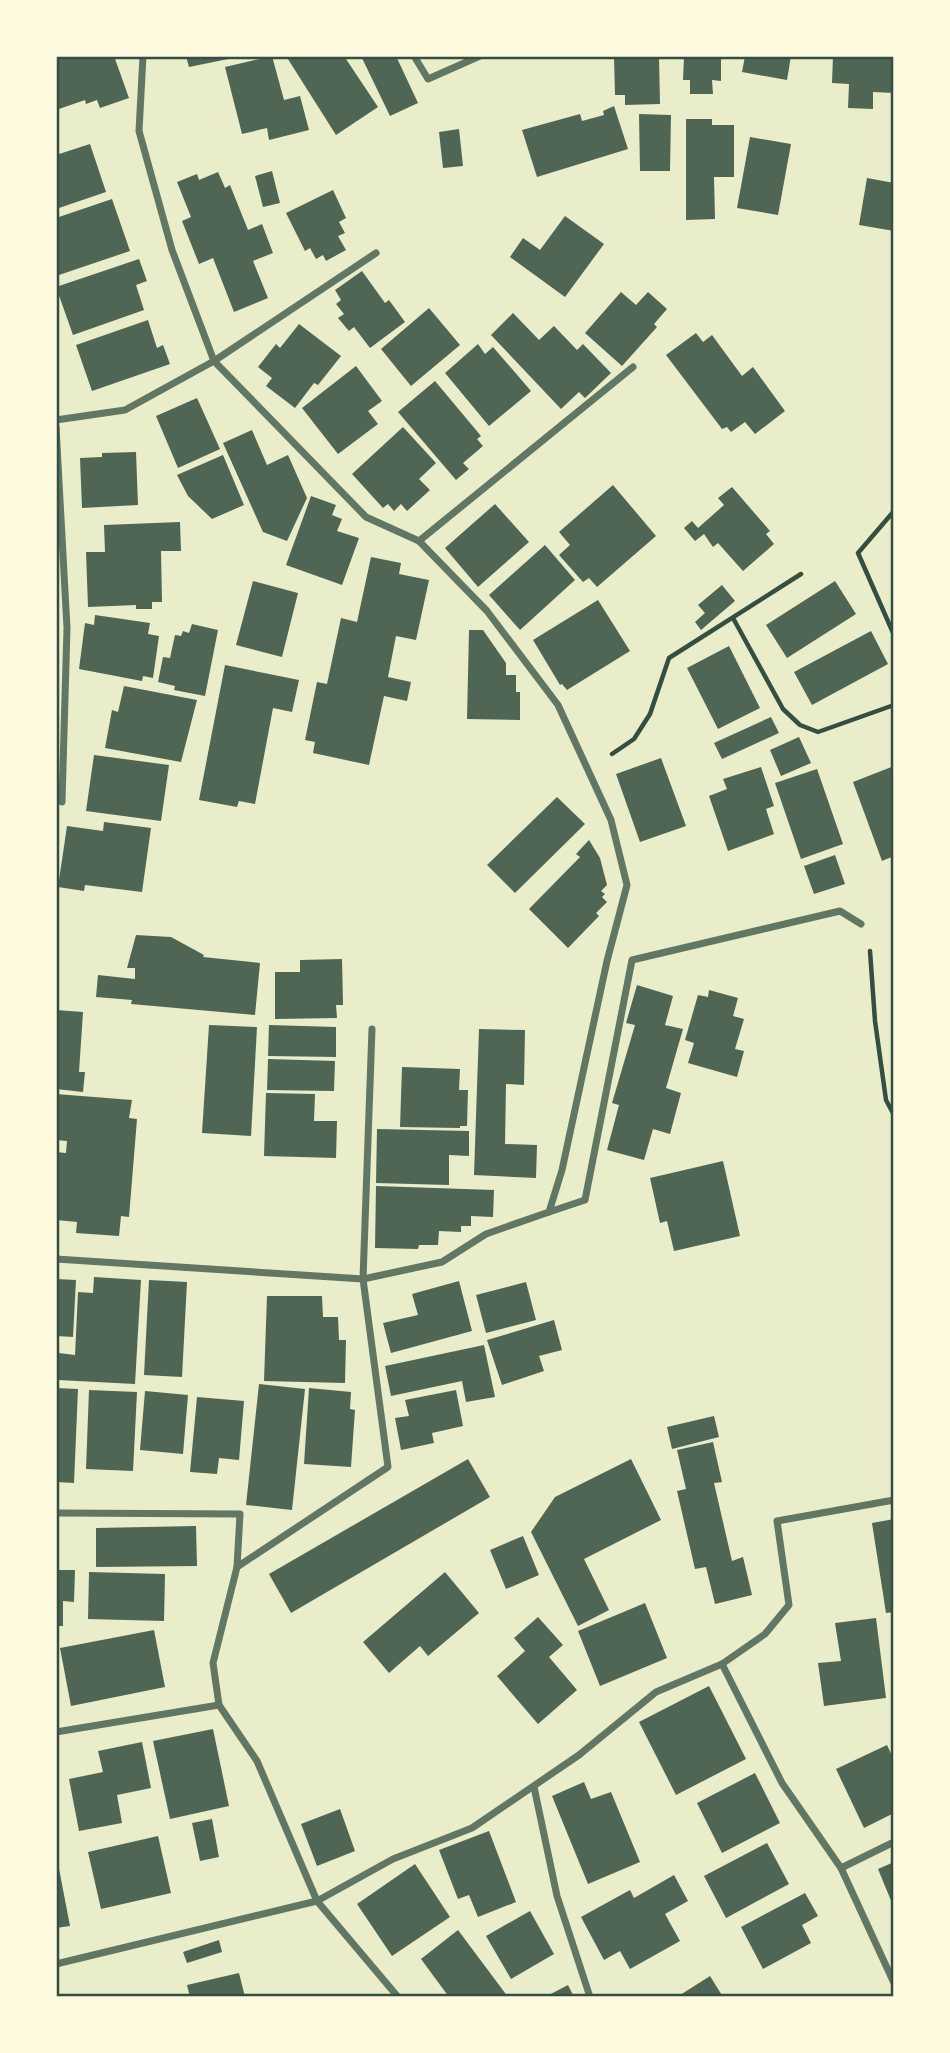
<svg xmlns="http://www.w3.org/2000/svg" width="950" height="2053" viewBox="0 0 950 2053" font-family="Ubuntu,sans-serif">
<rect width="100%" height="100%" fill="#e9edc9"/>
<!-- building -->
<g fill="#4f6655">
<polygon points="56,56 114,56 129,98 100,108 97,100 86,104 85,100 56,110"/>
<polygon points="186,56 238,56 238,57 189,67"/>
<polygon points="272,56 284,100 300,96 309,130 269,140 267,128 242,134 225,67"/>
<polygon points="286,56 344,56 378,107 336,135"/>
<polygon points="361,56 396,56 418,103 390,116"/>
<polygon points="614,56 659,56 660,104 625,105 625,95 615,95"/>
<polygon points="684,56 721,56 721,81 712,80 713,94 690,94 690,80 683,80"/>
<polygon points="745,56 791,56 787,80 742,72"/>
<polygon points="833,56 894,56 894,93 873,92 873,109 848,108 849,84 832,83"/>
<polygon points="614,106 628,149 537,177 522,130 580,114 582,121 604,115 603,111"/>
<polygon points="639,114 671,115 670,171 640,171"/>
<polygon points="686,119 712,119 712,125 734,125 734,177 714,177 715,219 686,220"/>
<polygon points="459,129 463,166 443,168 439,132"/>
<polygon points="750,137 791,144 778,215 737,208"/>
<polygon points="90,144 106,192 56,209 56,155"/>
<polygon points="272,171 280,203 263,207 255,176"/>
<polygon points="218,172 225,188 230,185 248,230 262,224 273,253 253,261 268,298 234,312 213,258 199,264 182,221 191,217 177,182 197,174 199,180"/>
<polygon points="867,178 894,183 894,231 859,225"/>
<polygon points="333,190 346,218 339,222 345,233 338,236 346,250 326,261 323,255 316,259 310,248 305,251 286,213"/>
<polygon points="112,199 130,251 56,276 56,218"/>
<polygon points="565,216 604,244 565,297 510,257 523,238 540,250"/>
<polygon points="139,259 147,281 136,285 144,310 73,335 56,287"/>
<polygon points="362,271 385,303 389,300 405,322 370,348 354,327 349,331 338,318 344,314 336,304 341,300 335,290"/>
<polygon points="621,292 636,305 648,292 667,309 654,324 657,327 622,366 585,333"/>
<polygon points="429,308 460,345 411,386 381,349"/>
<polygon points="513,313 539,340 554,326 577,350 583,344 611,373 585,398 579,392 561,409 491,335"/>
<polygon points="148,320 157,348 163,345 170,364 92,391 76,345"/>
<polygon points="299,324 341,356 318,385 314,383 295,408 266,386 272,378 258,367 276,344 280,348"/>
<polygon points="696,333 703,342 712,335 742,376 753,367 785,411 755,434 745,422 731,432 727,427 722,429 666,355"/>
<polygon points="478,344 485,354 493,347 531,391 489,426 445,373"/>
<polygon points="356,366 382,401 368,411 378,424 338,454 302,408"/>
<polygon points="435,381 481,436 477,439 483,446 463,463 469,469 456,480 398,412"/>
<polygon points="197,398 220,449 178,468 156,416"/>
<polygon points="403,427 436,463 419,479 430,490 407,511 401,504 394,511 388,504 383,508 352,474"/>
<polygon points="252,430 267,465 288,455 307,498 287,541 263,532 223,443"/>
<polygon points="136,452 138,505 82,508 80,458 102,457 102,453"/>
<polygon points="223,455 244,505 212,519 188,496 177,475"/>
<polygon points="613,485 656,536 597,587 589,578 583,582 559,555 570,545 559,532"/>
<polygon points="732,487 770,531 766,534 774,544 743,571 718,543 713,547 704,534 695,541 684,528 692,521 698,528 724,505 718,498"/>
<polygon points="311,496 336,505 332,515 342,519 337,531 359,538 342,585 286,565"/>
<polygon points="495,504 529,542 478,587 445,548"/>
<polygon points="180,522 181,551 161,551 162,602 152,602 152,609 136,609 136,605 88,607 86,552 105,552 104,525"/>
<polygon points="545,545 575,580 520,630 489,595"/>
<polygon points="371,557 401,563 399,574 429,580 416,640 396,636 388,677 411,682 407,701 384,696 369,765 313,753 315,742 305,740 317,682 327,684 341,618 357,622"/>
<polygon points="253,581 298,593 282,657 236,645"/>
<polygon points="835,581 856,614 787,658 766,625"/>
<polygon points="722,585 735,601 701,630 695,622 705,613 698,605"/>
<polygon points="598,600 630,651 567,690 562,684 560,685 533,640"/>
<polygon points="95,615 150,623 148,634 159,636 153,678 143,676 142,681 79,669 85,623 94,625"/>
<polygon points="192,624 218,630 205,696 174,690 175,686 158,682 163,657 170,658 175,635 181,636 183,631 189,633"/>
<polygon points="469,630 483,630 506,663 506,675 516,675 516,692 520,692 520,720 467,719"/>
<polygon points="871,631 888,664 812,705 794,672"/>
<polygon points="729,646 760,708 718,729 687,668"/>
<polygon points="225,665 299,680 292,712 273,708 255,804 239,801 237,807 199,800"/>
<polygon points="124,686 197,700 181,762 105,748 112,710 118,712"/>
<polygon points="771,717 779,733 722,759 714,743"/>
<polygon points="799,737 811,763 781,776 770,750"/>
<polygon points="94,755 169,765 161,821 86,811"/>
<polygon points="661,758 686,826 640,842 616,774"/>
<polygon points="894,766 894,856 882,861 853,782"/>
<polygon points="761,767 774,806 766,809 774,834 728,851 709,796 727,789 723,779"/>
<polygon points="817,769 843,844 801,859 775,783"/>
<polygon points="557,797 585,824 515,893 487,865"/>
<polygon points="104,822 151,828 142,892 85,885 84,891 58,887 67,826 103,831"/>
<polygon points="589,840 600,858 607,885 601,891 605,894 602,897 607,902 596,913 599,916 568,948 529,909 580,857 576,854"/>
<polygon points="835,855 845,884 814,894 804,866"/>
<polygon points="136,935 171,937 204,955 203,957 260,963 255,1015 131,1004 132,1000 96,997 98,975 135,979 135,968 127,968"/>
<polygon points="342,959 343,1005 336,1005 337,1018 275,1019 275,972 300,972 300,960"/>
<polygon points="637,985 673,996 665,1025 683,1029 666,1088 681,1093 670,1134 653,1129 644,1160 607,1150 619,1105 612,1103 635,1025 626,1023"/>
<polygon points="709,990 738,998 733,1016 744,1019 735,1049 744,1051 737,1077 688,1063 694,1043 685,1040 698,995 708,997"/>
<polygon points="56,1010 83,1012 79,1072 85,1072 83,1092 56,1089"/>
<polygon points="209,1025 257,1027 251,1136 202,1133"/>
<polygon points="269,1025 336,1027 336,1057 268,1056"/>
<polygon points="479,1029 525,1030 524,1085 506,1084 505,1144 537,1145 536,1178 474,1175"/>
<polygon points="268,1059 335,1061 334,1091 267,1090"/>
<polygon points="402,1067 460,1069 459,1090 468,1090 467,1126 460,1126 460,1128 400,1127"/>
<polygon points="266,1093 315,1094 314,1121 337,1121 336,1158 264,1156"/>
<polygon points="56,1094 132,1100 129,1118 137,1119 129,1217 121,1216 119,1236 76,1233 77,1222 56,1220 56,1152 66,1153 67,1141 56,1140"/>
<polygon points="377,1129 469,1131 469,1156 449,1155 449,1185 376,1183"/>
<polygon points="723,1161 740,1236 674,1251 667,1221 660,1223 650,1178"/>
<polygon points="376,1186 494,1190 493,1217 471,1216 471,1226 461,1226 461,1232 439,1231 438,1245 419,1245 418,1249 375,1248"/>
<polygon points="94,1277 141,1280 135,1384 58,1380 59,1353 75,1355 78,1292 93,1293"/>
<polygon points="56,1279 76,1280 73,1337 56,1336"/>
<polygon points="149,1280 187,1282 182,1377 144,1375"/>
<polygon points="459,1281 472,1331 391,1353 383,1323 418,1315 412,1294"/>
<polygon points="526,1282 536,1320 486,1333 476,1295"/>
<polygon points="267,1296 322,1296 323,1317 338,1317 339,1340 346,1340 345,1383 264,1381"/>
<polygon points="554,1320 562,1350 539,1356 544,1371 502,1385 487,1340"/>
<polygon points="484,1345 495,1397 466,1402 462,1381 391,1396 385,1366"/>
<polygon points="259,1384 305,1389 292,1510 246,1505"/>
<polygon points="56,1388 78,1389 74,1483 56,1482"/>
<polygon points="309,1388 351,1392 350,1409 355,1410 351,1467 304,1464"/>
<polygon points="89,1390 137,1392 133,1471 86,1469"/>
<polygon points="456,1390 463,1426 432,1433 434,1443 401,1450 395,1418 409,1416 405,1400"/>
<polygon points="145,1391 188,1395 183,1454 140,1450"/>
<polygon points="197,1397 244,1401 239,1460 219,1458 217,1474 190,1472"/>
<polygon points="714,1416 719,1437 672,1449 667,1427"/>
<polygon points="713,1442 722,1482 714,1483 732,1561 743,1557 752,1595 715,1604 706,1567 695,1569 677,1491 686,1489 677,1450"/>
<polygon points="468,1459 490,1497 291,1613 269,1574"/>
<polygon points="631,1459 661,1520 584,1559 609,1610 578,1626 531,1532 555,1497"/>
<polygon points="894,1519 894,1612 886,1613 872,1523"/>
<polygon points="196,1526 197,1566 96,1567 96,1528"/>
<polygon points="523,1536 539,1575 506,1589 490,1550"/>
<polygon points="56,1570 75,1570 74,1602 63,1601 63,1626 56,1626"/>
<polygon points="89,1572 165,1574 164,1621 88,1619"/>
<polygon points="445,1572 479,1613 428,1656 420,1646 389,1673 363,1642"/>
<polygon points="645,1603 667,1658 600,1686 578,1631"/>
<polygon points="538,1617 563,1645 549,1657 577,1690 538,1724 497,1676 525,1651 514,1638"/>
<polygon points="876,1618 886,1698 824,1706 818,1663 841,1661 835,1623"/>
<polygon points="154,1630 165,1687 71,1706 60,1648"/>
<polygon points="709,1686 746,1759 676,1795 639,1722"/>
<polygon points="213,1729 229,1806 170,1819 153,1741"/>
<polygon points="142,1742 151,1788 117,1795 122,1823 79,1831 69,1779 103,1772 98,1751"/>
<polygon points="887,1745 894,1760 894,1813 864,1828 836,1769"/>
<polygon points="755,1773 780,1823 722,1853 697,1803"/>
<polygon points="584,1782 591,1799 611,1792 640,1862 588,1884 552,1796"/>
<polygon points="340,1809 355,1851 317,1866 301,1824"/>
<polygon points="212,1819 219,1857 200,1861 192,1823"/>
<polygon points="489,1831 516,1902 478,1917 469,1895 458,1899 439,1850"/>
<polygon points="158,1836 171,1893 101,1909 88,1852"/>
<polygon points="767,1843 789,1884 726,1918 704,1876"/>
<polygon points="56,1853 70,1926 56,1928"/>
<polygon points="894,1862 894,1908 878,1869"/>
<polygon points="415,1864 450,1917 392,1956 357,1904"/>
<polygon points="674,1875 688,1901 665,1914 680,1941 630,1969 620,1951 604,1960 581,1917 630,1890 634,1898"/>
<polygon points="805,1893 818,1916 802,1925 811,1943 763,1969 741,1927"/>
<polygon points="530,1911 554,1954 511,1979 486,1936"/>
<polygon points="458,1930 508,1997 449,1997 421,1959"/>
<polygon points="219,1940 222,1952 187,1963 183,1952"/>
<polygon points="239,1973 245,1997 190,1997 187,1985"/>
<polygon points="710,1976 723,1997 677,1997"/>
<polygon points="568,1985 574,1997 545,1997"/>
</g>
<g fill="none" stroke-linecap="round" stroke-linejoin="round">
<!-- path -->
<g stroke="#344e41" stroke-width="4.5">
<polyline points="894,511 858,553 894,635"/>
<polyline points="733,618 783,709 800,725 818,732 894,705"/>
<polyline points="612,754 634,739 650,714 669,658 801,574"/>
<polyline points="870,951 875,1021 886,1100 894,1115"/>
</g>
<!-- minor -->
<g stroke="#617663" stroke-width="7">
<polyline points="414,56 428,79 480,56"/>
<polyline points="56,420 125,410 214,361 376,253"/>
<polyline points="56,427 67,628 62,802"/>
<polyline points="419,541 633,367"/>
<polyline points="549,1212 585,1200 632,960 840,911 861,924"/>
<polyline points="56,1259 363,1279 442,1262 486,1234 549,1212 562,1170 607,961 627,885 611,820 558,705 487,611 419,541 366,517 214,361 172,250 139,131 143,56"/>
<polyline points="56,1513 240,1514 237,1567 213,1663 219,1705 257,1761 317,1901 398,1997"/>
<polyline points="237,1567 388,1467 363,1279 372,1029"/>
<polyline points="722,1664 782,1783 841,1868 894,1983"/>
<polyline points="56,1732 219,1705"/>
<polyline points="534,1787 557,1896 590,1997"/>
<polyline points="841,1868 894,1842"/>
<polyline points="56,1964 317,1901 393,1859 472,1828 579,1755 656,1692 722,1664 765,1634 789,1605 777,1521 894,1500"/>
</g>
</g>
<!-- border -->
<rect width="950" height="2053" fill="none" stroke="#fefae0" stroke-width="116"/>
<rect x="58" y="58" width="834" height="1937" fill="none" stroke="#344e41" stroke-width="2.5"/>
</svg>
